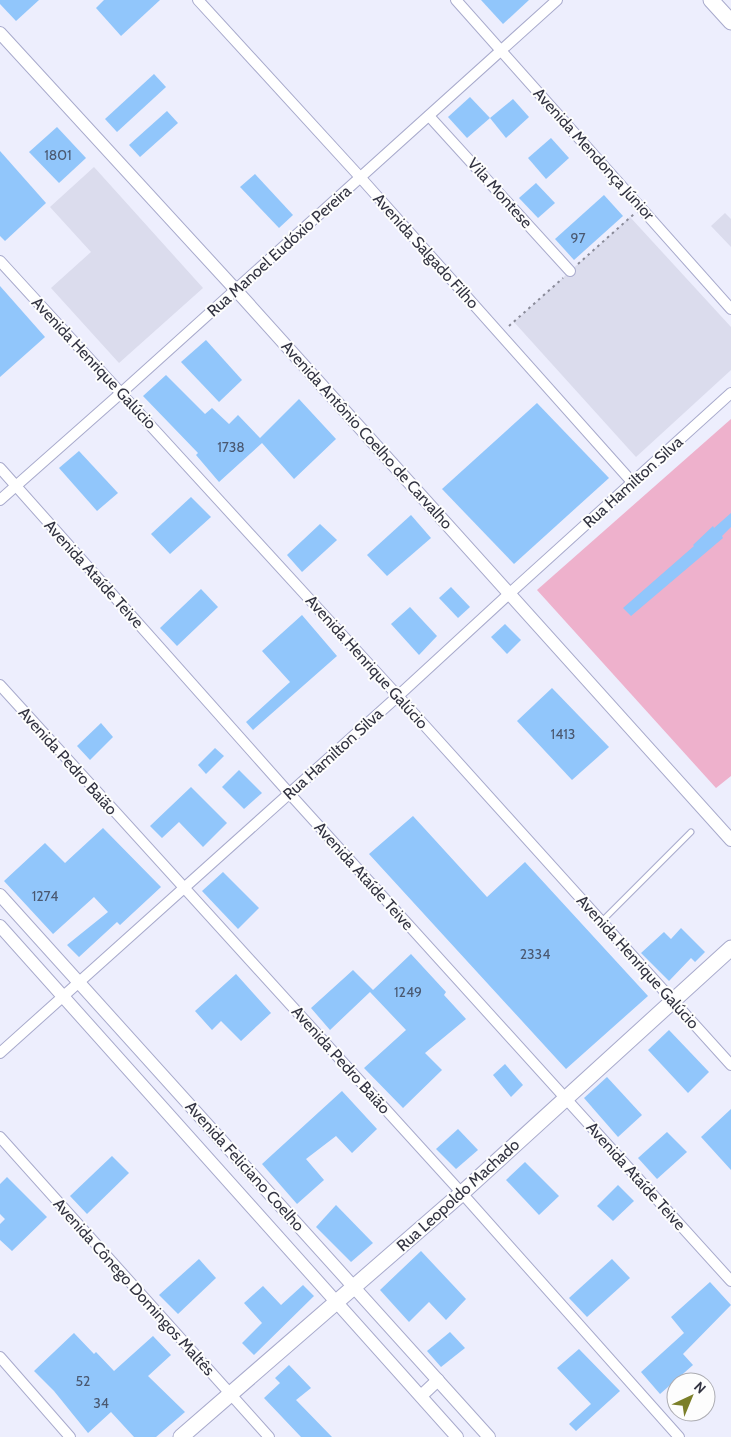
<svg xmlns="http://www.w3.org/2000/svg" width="731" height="1437" viewBox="0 0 731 1437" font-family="Cabin,sans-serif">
<rect width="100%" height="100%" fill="#edeefd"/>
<!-- built -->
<g fill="#dbdced">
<polygon points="94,167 203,288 119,363 51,288 91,252 50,207"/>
<polygon points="725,213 731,219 731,247 711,226"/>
<polygon points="630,217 731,327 731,370 636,457 514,322"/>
</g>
<!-- green -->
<polygon fill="#eeb1cc" points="731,419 731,776 716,788 537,590"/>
<!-- building -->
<g fill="#91c6fb">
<polygon points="0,0 39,0 16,21 0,4"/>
<polygon points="104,0 160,0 121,36 96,8"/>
<polygon points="481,0 529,0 503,24"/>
<polygon points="154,74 166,87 117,132 105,119"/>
<polygon points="470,97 490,118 467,138 448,117"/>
<polygon points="513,99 529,117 506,138 490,118"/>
<polygon points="167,111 178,123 140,157 129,145"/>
<polygon points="57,127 86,158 59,183 29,152"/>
<polygon points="551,138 569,158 546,179 528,158"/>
<polygon points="0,151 46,203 5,241 0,236"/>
<polygon points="255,174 293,215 279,228 240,187"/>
<polygon points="536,183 555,203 538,218 519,198"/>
<polygon points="604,195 623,216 574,260 555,239"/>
<polygon points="0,286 45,337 0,377"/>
<polygon points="206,340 242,380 219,402 181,362"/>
<polygon points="166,375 205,414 212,408 229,424 238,415 260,438 299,399 336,439 294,479 262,443 219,482 196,455 198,453 143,396"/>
<polygon points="537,403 609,478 514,564 442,489"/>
<polygon points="79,451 118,493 97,511 59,468"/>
<polygon points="191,497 211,517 170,554 151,534"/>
<polygon points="731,513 731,527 722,536 723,538 631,616 623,608 694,546 693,545 713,526 714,528"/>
<polygon points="411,515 431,538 387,576 367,555"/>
<polygon points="320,524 337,540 302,572 287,555"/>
<polygon points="451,587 470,607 458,618 439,598"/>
<polygon points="201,589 218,607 177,646 160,628"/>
<polygon points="410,607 437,636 419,655 391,624"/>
<polygon points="302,615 337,656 253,730 246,722 290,682 262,651"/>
<polygon points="505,624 521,640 507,654 491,637"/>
<polygon points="552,688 609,747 572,780 517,721"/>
<polygon points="101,723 113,737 90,760 77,746"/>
<polygon points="215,748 224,756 206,774 198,765"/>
<polygon points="239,770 262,793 244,809 222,787"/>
<polygon points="191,787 227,823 203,847 179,822 162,838 150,826"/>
<polygon points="413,816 487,897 525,862 648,996 566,1069 369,854"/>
<polygon points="103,828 161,887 120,925 117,922 79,957 67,945 108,912 94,897 53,934 4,881 45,843 65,863"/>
<polygon points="223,872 259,908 238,929 202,891"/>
<polygon points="681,928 705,952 695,962 691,958 669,981 641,953 664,932 671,939"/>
<polygon points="411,954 446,992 444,995 466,1019 425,1053 442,1070 403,1108 364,1068 406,1030 370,992 330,1030 311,1008 353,970 373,990"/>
<polygon points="236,974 271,1013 241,1041 221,1021 212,1030 195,1011"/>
<polygon points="669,1030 709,1072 688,1093 648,1050"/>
<polygon points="505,1064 523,1085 511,1097 493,1075"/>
<polygon points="607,1077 642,1115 618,1137 584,1098"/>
<polygon points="342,1091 377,1129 352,1153 336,1136 306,1159 324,1180 297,1204 262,1164"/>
<polygon points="731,1109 731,1170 701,1137"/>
<polygon points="458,1129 478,1150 456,1169 436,1149"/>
<polygon points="667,1132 687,1152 657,1179 638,1158"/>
<polygon points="112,1156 129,1173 87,1214 70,1196"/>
<polygon points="525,1162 559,1196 539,1215 506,1180"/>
<polygon points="7,1177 47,1217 12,1251 0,1240 0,1224 5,1219 0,1214 0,1184"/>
<polygon points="618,1185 634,1201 613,1221 597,1206"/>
<polygon points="336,1205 373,1243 351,1262 316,1227"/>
<polygon points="421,1251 466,1299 446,1320 429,1302 409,1322 380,1290"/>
<polygon points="199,1259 216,1278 178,1314 159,1295"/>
<polygon points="612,1259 630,1278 587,1317 569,1298"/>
<polygon points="710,1282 731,1305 683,1354 693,1365 660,1394 641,1372 684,1333 671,1317"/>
<polygon points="303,1285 314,1296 254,1355 242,1343 262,1323 244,1303 263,1286 281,1305"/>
<polygon points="450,1332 465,1348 441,1367 427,1351"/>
<polygon points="74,1333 94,1354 96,1352 114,1371 153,1336 171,1355 148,1376 185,1412 156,1437 134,1437 111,1412 88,1433 54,1391 34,1371"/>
<polygon points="579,1349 620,1391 576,1431 569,1424 591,1404 557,1368"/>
<polygon points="289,1365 311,1388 296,1400 332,1437 301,1437 264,1398 280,1383 275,1378"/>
</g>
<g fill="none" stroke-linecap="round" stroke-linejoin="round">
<defs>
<polyline id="service" points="602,921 691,832"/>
<g id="minor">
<polyline points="198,0 360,177 632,482"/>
<polyline points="456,0 731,309"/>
<polyline points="429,116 570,271"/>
<polyline points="0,261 398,696 731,1065"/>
<polyline points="0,468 289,793 731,1281"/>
<polyline points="0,500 121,393 557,0"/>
<polyline points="0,685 468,1200 679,1437"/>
<polyline points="0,1053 398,696 510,593 731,393"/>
<polyline points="0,1137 269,1437"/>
<polyline points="0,1357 70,1437"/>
</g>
<g id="tertiary">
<polyline points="0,33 235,289 731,840"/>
<polyline points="0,895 489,1437"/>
<polyline points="0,926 457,1437"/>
<polyline points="421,1396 438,1380"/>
</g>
<g id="primary">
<polyline points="711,0 731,22"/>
<polyline points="181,1437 462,1193 731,948"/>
</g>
</defs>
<!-- service casing -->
<use href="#service" stroke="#a8aacc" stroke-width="7"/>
<!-- minor casing -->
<use href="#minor" stroke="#a8aacc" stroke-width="12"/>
<!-- tertiary casing -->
<use href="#tertiary" stroke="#a8aacc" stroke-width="14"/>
<!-- primary casing -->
<use href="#primary" stroke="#a8aacc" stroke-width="17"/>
<!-- path -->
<g stroke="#898a98" stroke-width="2" stroke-dasharray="2.5 4" stroke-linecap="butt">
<polyline points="578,264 634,214"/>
<polyline points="509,326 563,278"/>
</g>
<!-- service -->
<use href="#service" stroke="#fff" stroke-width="5"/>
<!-- minor -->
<use href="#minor" stroke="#fff" stroke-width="10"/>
<!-- tertiary -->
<use href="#tertiary" stroke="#fff" stroke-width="12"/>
<!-- primary -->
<use href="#primary" stroke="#fff" stroke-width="15"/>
</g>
<g text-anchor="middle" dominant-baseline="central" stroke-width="4" stroke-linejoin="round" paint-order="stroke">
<!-- number labels -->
<g font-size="14" fill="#4a5870">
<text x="58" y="155">1801</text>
<text x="578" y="238">97</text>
<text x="231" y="447">1738</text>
<text x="563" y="734">1413</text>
<text x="45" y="896">1274</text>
<text x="535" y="954">2334</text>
<text x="408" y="992">1249</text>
<text x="83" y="1381">52</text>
<text x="101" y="1403">34</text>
</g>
<!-- street labels -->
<g font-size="16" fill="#323341" stroke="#fdfdfd">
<text transform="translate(594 154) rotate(48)">Avenida Mendonça Júnior</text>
<text transform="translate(500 193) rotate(48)">Vila Montese</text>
<text transform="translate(279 251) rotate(-42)">Rua Manoel Eudóxio Pereira</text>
<text transform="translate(426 251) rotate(48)">Avenida Salgado Filho</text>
<text transform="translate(94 363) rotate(47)">Avenida Henrique Galúcio</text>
<text transform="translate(367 435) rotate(48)">Avenida Antônio Coelho de Carvalho</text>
<text transform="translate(633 482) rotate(-42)">Rua Hamilton Silva</text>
<text transform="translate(94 574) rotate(48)">Avenida Ataíde Teive</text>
<text transform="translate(367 662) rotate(48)">Avenida Henrique Galúcio</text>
<text transform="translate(333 754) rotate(-42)">Rua Hamilton Silva</text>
<text transform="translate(68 761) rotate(48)">Avenida Pedro Baião</text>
<text transform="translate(364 876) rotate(48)">Avenida Ataíde Teive</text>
<text transform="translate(638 962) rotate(48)">Avenida Henrique Galúcio</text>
<text transform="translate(341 1060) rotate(48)">Avenida Pedro Baião</text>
<text transform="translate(245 1166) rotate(48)">Avenida Feliciano Coelho</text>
<text transform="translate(636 1176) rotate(48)">Avenida Ataíde Teive</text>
<text transform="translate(458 1195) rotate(-42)">Rua Leopoldo Machado</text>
<text transform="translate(134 1287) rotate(48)">Avenida Cônego Domingos Maltês</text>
</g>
</g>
<!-- north arrow -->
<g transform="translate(691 1397) rotate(44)"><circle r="24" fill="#fdfdfd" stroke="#acacb2"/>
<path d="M0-4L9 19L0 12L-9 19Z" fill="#7b7f29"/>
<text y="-8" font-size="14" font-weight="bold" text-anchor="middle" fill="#323341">N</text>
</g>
</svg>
